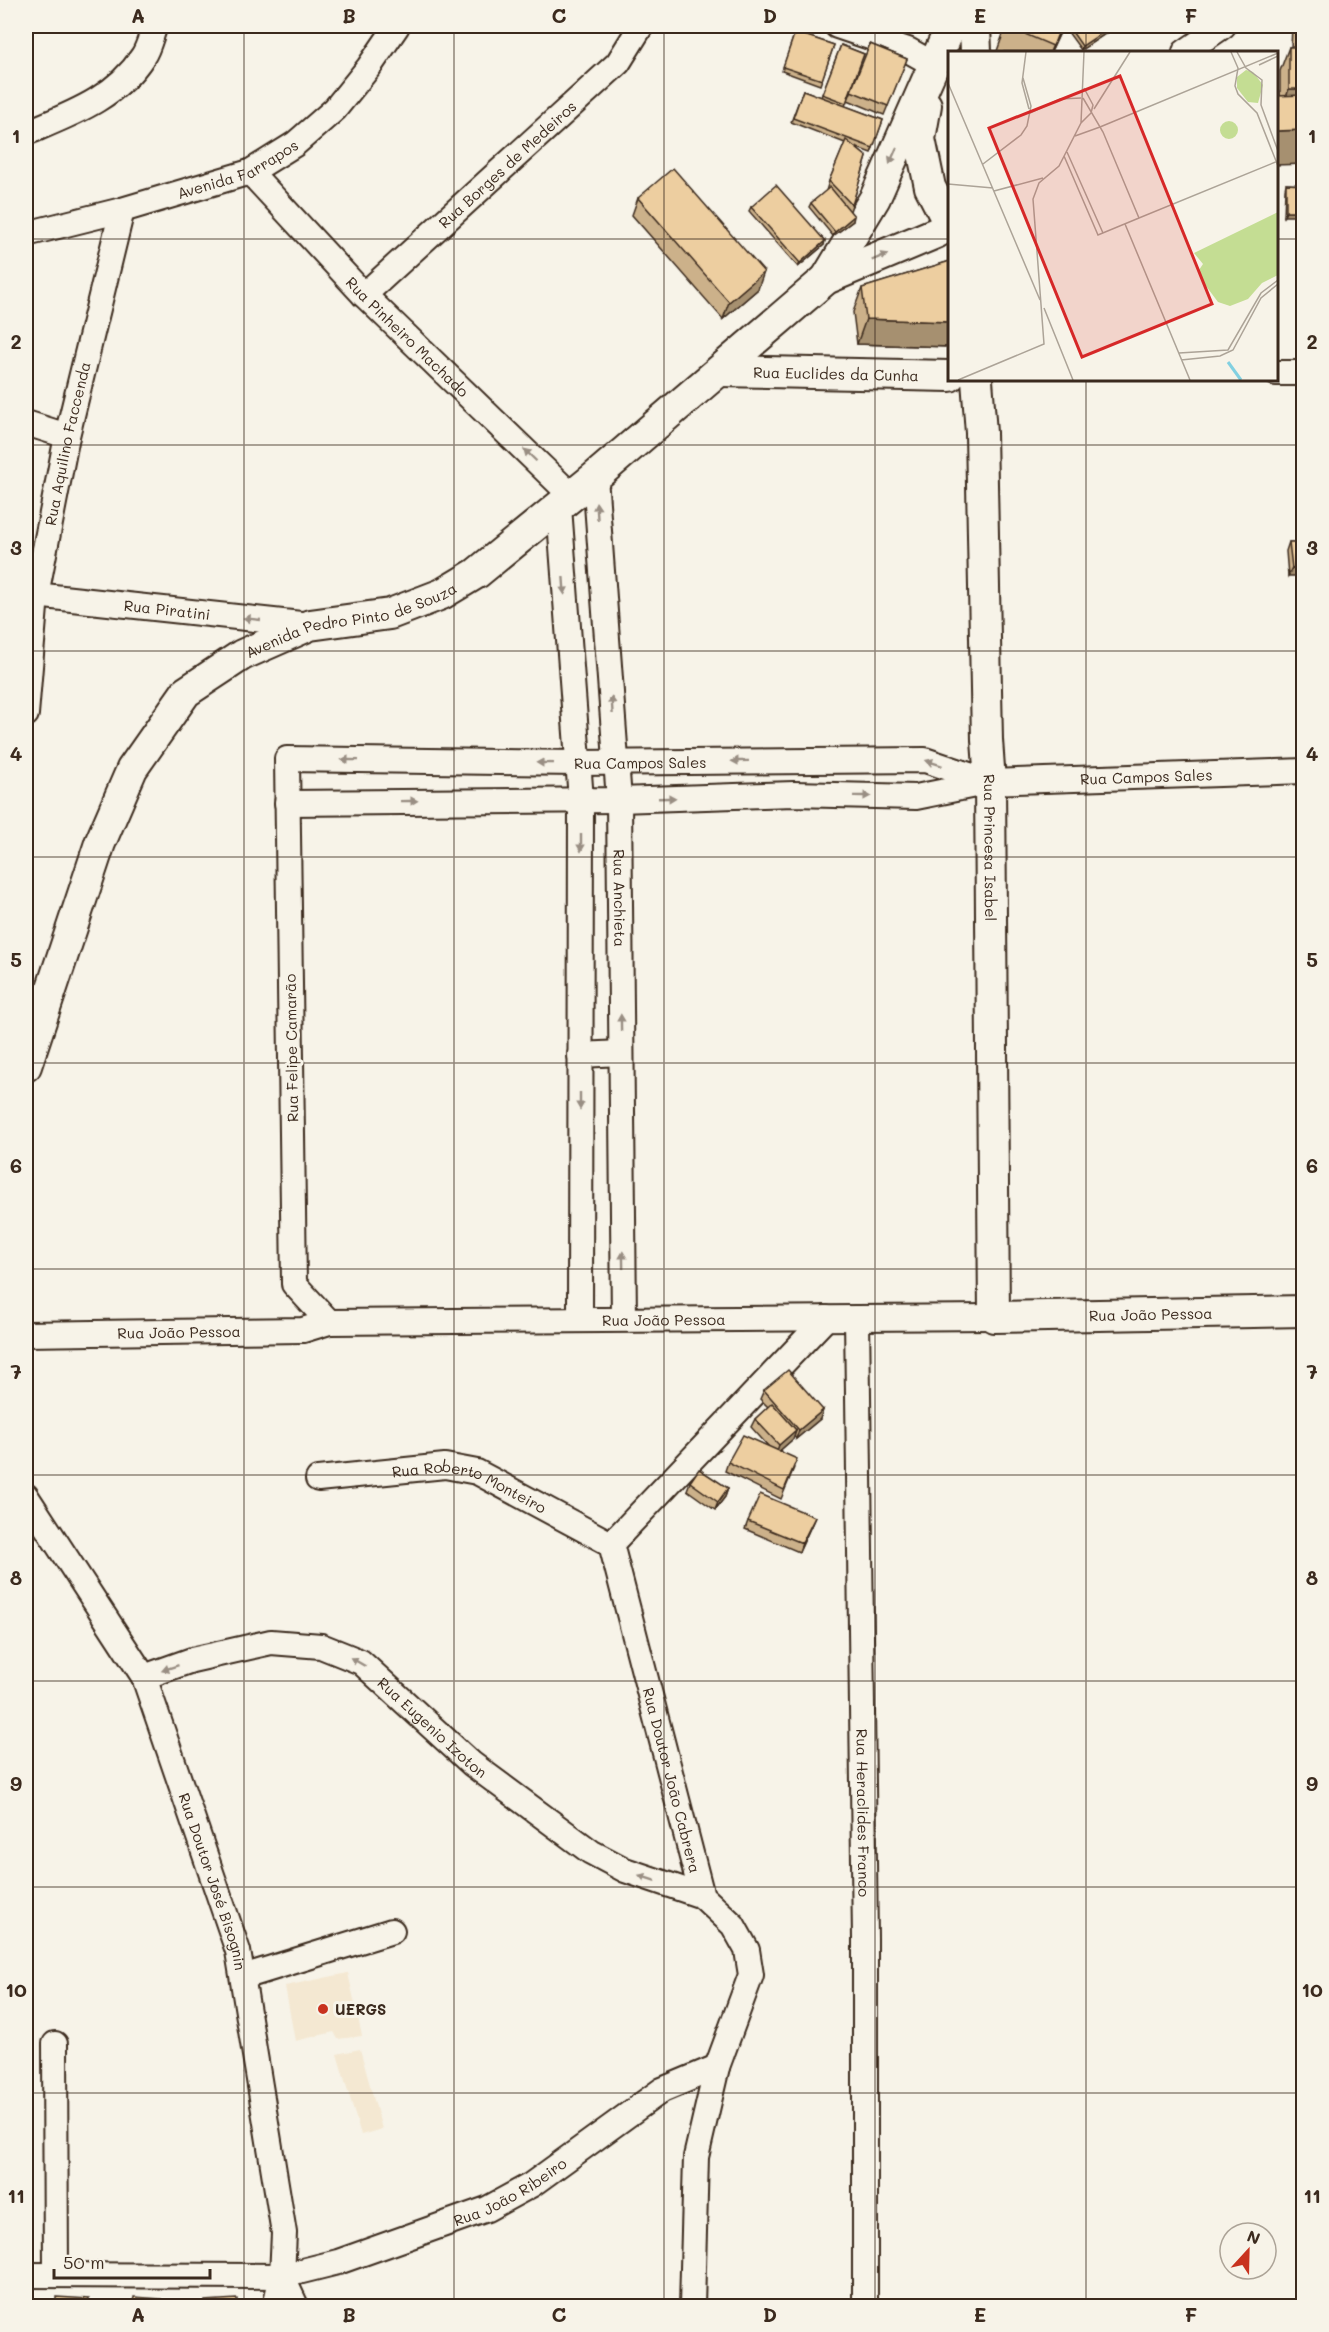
<svg xmlns="http://www.w3.org/2000/svg" width="1329" height="2332" viewBox="0 0 1329 2332" font-family="Mali,sans-serif">
<rect width="100%" height="100%" fill="#f7f3e8"/>
<filter id="ink" filterUnits="userSpaceOnUse"><feTurbulence type="fractalNoise" baseFrequency=".0167" numOctaves="2"/><feDisplacementMap in="SourceGraphic" scale="12" xChannelSelector="R" yChannelSelector="G"/><feConvolveMatrix kernelMatrix="1 2 1 2 8 2 1 2 1" color-interpolation-filters="sRGB"/></filter>
<g filter="url(#ink)">
<!-- built -->
<g fill="#f4e8d2">
<polygon points="348,1973 362,2036 338,2039 334,2032 295,2041 285,1986"/>
<polygon points="360,2049 382,2129 361,2135 337,2054"/>
</g>
<g fill="none" stroke-linecap="round" stroke-linejoin="round">
<defs>
<g id="minor">
<polyline points="837,26 908,50 933,64"/>
<polyline points="1185,52 1223,26"/>
<path d="M26,133C71,114 115,99 143,56C149,47 151,35 155,26"/>
<path id="s1" d="M250,172L364,295L572,496"/>
<path id="s2" d="M26,234L122,210L250,172L295,144L335,109L369,67L397,26"/>
<path id="s3" d="M364,295L618,63L641,26"/>
<polyline points="1276,373 1304,373"/>
<polyline points="26,423 67,436"/>
<path id="s4" d="M595,477L619,800L624,1319"/>
<polyline points="559,507 581,800 580,1319"/>
<path id="s5" d="M26,594L310,625"/>
<path id="s6" d="M26,714L36,595L67,436L122,210"/>
<path id="s7" d="M287,803L619,800L794,794L916,797L990,782L1304,771"/>
<polyline points="580,1055 621,1053"/>
<path id="s8" d="M857,1318L865,1939V2306"/>
<path id="s9" d="M329,1322L294,1284L287,759L577,763L925,760L990,782"/>
<path id="s10" d="M26,1334L303,1330L329,1322L994,1317"/>
<path id="s11" d="M318,1479L445,1466L477,1472L611,1544"/>
<path id="s12" d="M26,1496L144,1677L238,1951L284,2233L282,2276L275,2306"/>
<path id="s13" d="M611,1544L702,1896L733,1925L747,1950L751,1975L717,2067L696,2157L692,2306"/>
<polyline points="611,1544 826,1318"/>
<path id="s14" d="M144,1677L192,1660L271,1642L321,1646L361,1662L472,1764L591,1852L625,1870L702,1896"/>
<polyline points="243,1977 392,1931"/>
<polyline points="55,2044 56,2275"/>
<path id="s15" d="M26,2275L282,2276L338,2262L487,2209L531,2185L662,2090L717,2067"/>
<polyline points="282,2276 296,2306"/>
</g>
<g id="major">
<polyline points="975,26 976,52"/>
<polyline points="926,105 920,139 930,187 950,226"/>
<polyline points="826,279 875,198 951,26"/>
<path id="s16" d="M720,371L950,376"/>
<path id="s17" d="M977,380L981,433L987,740L990,782L994,1317L1304,1311"/>
<path id="s18" d="M26,1066L100,843L132,769L186,692L242,655L310,625L390,614L442,594L477,573L595,477L826,279L936,233L950,225"/>
</g>
</defs>
<!-- minor casing -->
<use href="#minor" stroke="#3b2a1e" stroke-width="28"/>
<!-- major casing -->
<use href="#major" stroke="#3b2a1e" stroke-width="34"/>
<!-- minor -->
<use href="#minor" stroke="#f7f3e8" stroke-width="24"/>
<!-- major -->
<use href="#major" stroke="#f7f3e8" stroke-width="30"/>
</g>
<!-- wall -->
<g fill="#ccb18a" stroke="#3b2a1e" stroke-width="1.5">
<polygon points="905,26 921,26 919,31"/>
<polygon points="1006,26 1063,26 1051,52 1002,52 997,51"/>
<polygon points="1066,26 1117,26 1081,50 1065,28"/>
<polygon points="1292,26 1304,26 1304,164 1280,96 1280,71 1289,47 1291,47"/>
<polygon points="795,32 834,45 820,85 782,71"/>
<polygon points="870,44 907,59 884,115 848,100"/>
<polygon points="841,45 864,54 845,106 883,120 871,153 855,147 867,157 850,211 853,221 833,236 809,207 811,203 826,191 829,181 845,143 791,122 803,90 821,97"/>
<polygon points="1286,184 1304,185 1284,216 1285,189"/>
<polygon points="638,198 758,289 723,319 632,215"/>
<polygon points="751,207 824,245 798,267 749,211"/>
<polygon points="950,261 950,347 857,344 853,312 862,288"/>
<polygon points="1289,542 1304,542 1288,576 1286,551"/>
<polygon points="764,1390 823,1410 820,1419 796,1439 794,1436 793,1439 779,1451 794,1468 781,1499 725,1471 728,1462 769,1447 751,1427 755,1419 768,1407 760,1399"/>
<polygon points="690,1482 728,1488 725,1497 715,1510 687,1490"/>
<polygon points="815,1517 799,1552 745,1529 748,1521"/>
</g>
<!-- shaded-wall -->
<g fill="#a69070" stroke="#3b2a1e" stroke-width="1.5">
<polygon points="1061,26 1063,26 1051,52 1050,52"/>
<polygon points="1112,26 1117,26 1081,50 1082,46"/>
<polygon points="1289,89 1304,89 1304,114 1280,114"/>
<polygon points="1304,130 1304,164 1276,165 1276,131"/>
<polygon points="1286,212 1304,212 1304,216 1284,216"/>
<polygon points="854,216 853,221 833,236 835,232"/>
<polygon points="825,241 824,245 798,267 800,263"/>
<polygon points="764,272 758,289 723,319 729,302"/>
<polygon points="866,319 950,322 950,347 857,344"/>
<polygon points="1304,567 1304,576 1288,576 1292,568"/>
<polygon points="823,1410 820,1419 796,1439 799,1430"/>
<polygon points="796,1430 793,1439 776,1454 779,1445"/>
<polygon points="728,1488 725,1497 715,1510 718,1502"/>
<polygon points="815,1517 811,1526 799,1552 802,1543"/>
</g>
<!-- building -->
<g fill="#edcea0" stroke="#3b2a1e" stroke-width="1.5">
<polygon points="1006,26 1061,26 1053,46"/>
<polygon points="1068,26 1112,26 1082,46"/>
<polygon points="1300,26 1304,26 1304,89 1289,89 1289,47 1301,47"/>
<polygon points="795,32 834,45 822,80 783,67"/>
<polygon points="870,44 907,59 888,106 851,91"/>
<polygon points="841,45 864,54 846,103 822,94"/>
<polygon points="803,90 883,120 873,148 793,118"/>
<polygon points="1304,95 1304,130 1276,131 1276,96"/>
<polygon points="846,140 867,157 852,205 829,181"/>
<polygon points="673,168 764,272 729,302 638,198"/>
<polygon points="1286,184 1304,185 1304,212 1286,212"/>
<polygon points="776,185 825,241 800,263 751,207"/>
<polygon points="830,187 854,216 835,232 811,203"/>
<polygon points="950,261 950,322 866,319 862,288"/>
<polygon points="1289,542 1304,542 1304,567 1292,568"/>
<polygon points="788,1370 823,1410 799,1430 764,1390"/>
<polygon points="772,1403 796,1430 779,1445 755,1419"/>
<polygon points="743,1435 797,1459 784,1490 728,1462"/>
<polygon points="699,1469 728,1488 718,1502 690,1482"/>
<polygon points="760,1494 815,1517 802,1543 748,1521"/>
<polygon points="56,2297 89,2299 89,2307 56,2307"/>
<polygon points="134,2297 161,2299 160,2307 133,2307"/>
<polygon points="237,2299 237,2307 205,2307 205,2301"/>
<rect x="93" y="2302" width="27" height="5"/>
<polygon points="167,2302 188,2303 187,2307 167,2307"/>
</g>
<!-- one-way arrows -->
<defs><path id="oneway-solid" d="M-6-.8H1V-3.2L6.5 0L1 3.2V.8H-6Z" transform="scale(1.5)"/></defs>
<g fill="#998e83">
<use href="#oneway-solid" transform="translate(893 156) rotate(114)"/>
<use href="#oneway-solid" transform="translate(880 257) rotate(-23)"/>
<use href="#oneway-solid" transform="translate(530 455) rotate(-136)"/>
<use href="#oneway-solid" transform="translate(597 511) rotate(-94)"/>
<use href="#oneway-solid" transform="translate(564 586) rotate(86)"/>
<use href="#oneway-solid" transform="translate(252 619) rotate(-174)"/>
<use href="#oneway-solid" transform="translate(612 705) rotate(-94)"/>
<use href="#oneway-solid" transform="translate(350 760) rotate(-179)"/>
<use href="#oneway-solid" transform="translate(740 761) rotate(179)"/>
<use href="#oneway-solid" transform="translate(545 763) rotate(-179)"/>
<use href="#oneway-solid" transform="translate(934 763) rotate(-162)"/>
<use href="#oneway-solid" transform="translate(862 796) rotate(1)"/>
<use href="#oneway-solid" transform="translate(667 798) rotate(-2)"/>
<use href="#oneway-solid" transform="translate(409 801) rotate(-1)"/>
<use href="#oneway-solid" transform="translate(581 843) rotate(90)"/>
<use href="#oneway-solid" transform="translate(621 1023) rotate(-91)"/>
<use href="#oneway-solid" transform="translate(580 1101) rotate(90)"/>
<use href="#oneway-solid" transform="translate(623 1260) rotate(-91)"/>
<use href="#oneway-solid" transform="translate(358 1662) rotate(-150)"/>
<use href="#oneway-solid" transform="translate(170 1668) rotate(161)"/>
<use href="#oneway-solid" transform="translate(647 1878) rotate(-161)"/>
</g>
</g>
<!-- grid -->
<path fill="none" stroke="#3b2a1e" stroke-width="1.5" stroke-opacity="0.55" d="M244,26V2306M454,26V2306M664,26V2306M875,26V2306M1086,26V52M26,239H950M1276,239H1304M1086,380V2306M26,445H1304M26,651H1304M26,857H1304M26,1063H1304M26,1269H1304M26,1475H1304M26,1681H1304M26,1887H1304M26,2093H1304"/>
<!-- markers -->
<circle fill="#c8321e" stroke="#f7f3e8" stroke-width="2" cx="323" cy="2009" r="6"/>
<g text-anchor="middle" dominant-baseline="central" stroke-width="6" stroke-linejoin="round" paint-order="stroke">
<!-- street labels -->
<g font-size="15" fill="#3b2a1e" stroke="#f7f3e8">
<text stroke="none"><textPath href="#s3" startOffset="194">Rua Borges de Medeiros</textPath></text>
<text stroke="none"><textPath href="#s2" startOffset="222">Avenida Farrapos</textPath></text>
<text stroke="none"><textPath href="#s1" startOffset="228">Rua Pinheiro Machado</textPath></text>
<text stroke="none"><textPath href="#s16" startOffset="116">Rua Euclides da Cunha</textPath></text>
<text stroke="none"><textPath href="#s6" startOffset="274">Rua Aquilino Faccenda</textPath></text>
<text stroke="none"><textPath href="#s5" startOffset="142">Rua Piratini</textPath></text>
<text stroke="none"><textPath href="#s18" startOffset="592">Avenida Pedro Pinto de Souza</textPath></text>
<text stroke="none"><textPath href="#s9" startOffset="930">Rua Campos Sales</textPath></text>
<text stroke="none"><textPath href="#s7" startOffset="861">Rua Campos Sales</textPath></text>
<text stroke="none"><textPath href="#s17" startOffset="468">Rua Princesa Isabel</textPath></text>
<text stroke="none"><textPath href="#s4" startOffset="422">Rua Anchieta</textPath></text>
<text transform="translate(291 1048) rotate(-91)">Rua Felipe Camarão</text>
<text stroke="none"><textPath href="#s17" startOffset="1094">Rua João Pessoa</textPath></text>
<text stroke="none"><textPath href="#s10" startOffset="639">Rua João Pessoa</textPath></text>
<text stroke="none"><textPath href="#s10" startOffset="153">Rua João Pessoa</textPath></text>
<text stroke="none"><textPath href="#s11" startOffset="156">Rua Roberto Monteiro</textPath></text>
<text stroke="none"><textPath href="#s14" startOffset="322">Rua Eugenio Izoton</textPath></text>
<text stroke="none"><textPath href="#s13" startOffset="244">Rua Doutor João Cabrera</textPath></text>
<text stroke="none"><textPath href="#s8" startOffset="495">Rua Heraclides Franco</textPath></text>
<text stroke="none"><textPath href="#s12" startOffset="432">Rua Doutor José Bisognin</textPath></text>
<text stroke="none"><textPath href="#s15" startOffset="500">Rua João Ribeiro</textPath></text>
</g>
<!-- poi labels -->
<g font-size="15" font-weight="bold" fill="#3b2a1e" stroke="#f7f3e8" text-anchor="start">
<text x="335" y="2009">UERGS</text>
</g>
</g>
<!-- overview -->
<g transform="translate(948 51)">
<rect width="330" height="330" fill="#f7f3e8"/>
<path d="M298,19L305,21L315,34L310,52L300,51L289,37V26ZM272 79a9 9 0 1 1 18 0a9 9 0 1 1-18 0ZM330,161V224L314,232L300,248L282,255L270,251L255,231L251,219L255,213L246,202Z" fill="#c4dd93"/>
<path fill="none" stroke="#82d0e1" stroke-width="3" d="M280,311L293,329"/>
<path fill="none" stroke="#aca397" stroke-width="1.5" d="M78,1L74,32L81,58M283,1L290,17L287,35L290,43L309,62L330,115M289,1L298,17L314,29L313,54L330,100M311,14L330,5M0,32L92,249M136,37L145,54L143,62M135,47L155,81L191,167L330,110M146,58L182,1M82,62L112,48L133,47M133,72L136,1M152,76L330,2M127,85L152,76M119,101L155,182M116,105L150,184L191,167M35,113L73,84L79,75L83,55L75,27M0,133L45,137M46,140L95,127M177,173L242,329M96,257L125,329M231,302L280,299L313,242L330,229M233,309L272,305L285,299L313,247L330,233M10,329L96,293L85,148L91,132L111,115L133,72L143,62"/>
<path fill="#d62828" fill-opacity="0.15" stroke="#d62828" stroke-width="3" d="M172,25L264,253L134,306L41,77Z"/>
<rect width="330" height="330" fill="none" stroke="#3b2a1e" stroke-width="3"/>
</g>
<!-- margin -->
<rect width="1329" height="2332" fill="none" stroke="#f7f3e8" stroke-width="66"/>
<!-- north arrow -->
<g transform="translate(1248 2251) rotate(22)"><circle r="28" fill="#f7f3e8" stroke="#aca397" stroke-width="1.5"/>
<path d="M0-4.5L10 22L0 15L-10 22Z" fill="#c8321e"/>
<text y="-9" font-size="16" font-weight="bold" text-anchor="middle" fill="#3b2a1e">N</text>
</g>
<!-- scale -->
<path d="M54 2269v9h156v-9" fill="none" stroke="#3b2a1e" stroke-width="3"/>
<text x="63" y="2269" font-size="18" fill="#3b2a1e" stroke="#f7f3e8" stroke-width="4.5" paint-order="stroke">50 m</text>
<rect x="33" y="33" width="1263" height="2266" fill="none" stroke="#3b2a1e" stroke-width="2"/>
<g font-size="20" text-anchor="middle" font-weight="bold" fill="#3b2a1e">
<text x="138" y="23">A</text>
<text x="349" y="23">B</text>
<text x="559" y="23">C</text>
<text x="770" y="23">D</text>
<text x="980" y="23">E</text>
<text x="1191" y="23">F</text>
<text x="16" y="143">1</text>
<text x="1312" y="143">1</text>
<text x="16" y="349">2</text>
<text x="1312" y="349">2</text>
<text x="16" y="555">3</text>
<text x="1312" y="555">3</text>
<text x="16" y="761">4</text>
<text x="1312" y="761">4</text>
<text x="16" y="967">5</text>
<text x="1312" y="967">5</text>
<text x="16" y="1173">6</text>
<text x="1312" y="1173">6</text>
<text x="16" y="1379">7</text>
<text x="1312" y="1379">7</text>
<text x="16" y="1585">8</text>
<text x="1312" y="1585">8</text>
<text x="16" y="1791">9</text>
<text x="1312" y="1791">9</text>
<text x="16" y="1997">10</text>
<text x="1312" y="1997">10</text>
<text x="16" y="2203">11</text>
<text x="1312" y="2203">11</text>
<text x="138" y="2322">A</text>
<text x="349" y="2322">B</text>
<text x="559" y="2322">C</text>
<text x="770" y="2322">D</text>
<text x="980" y="2322">E</text>
<text x="1191" y="2322">F</text>
</g>
</svg>
